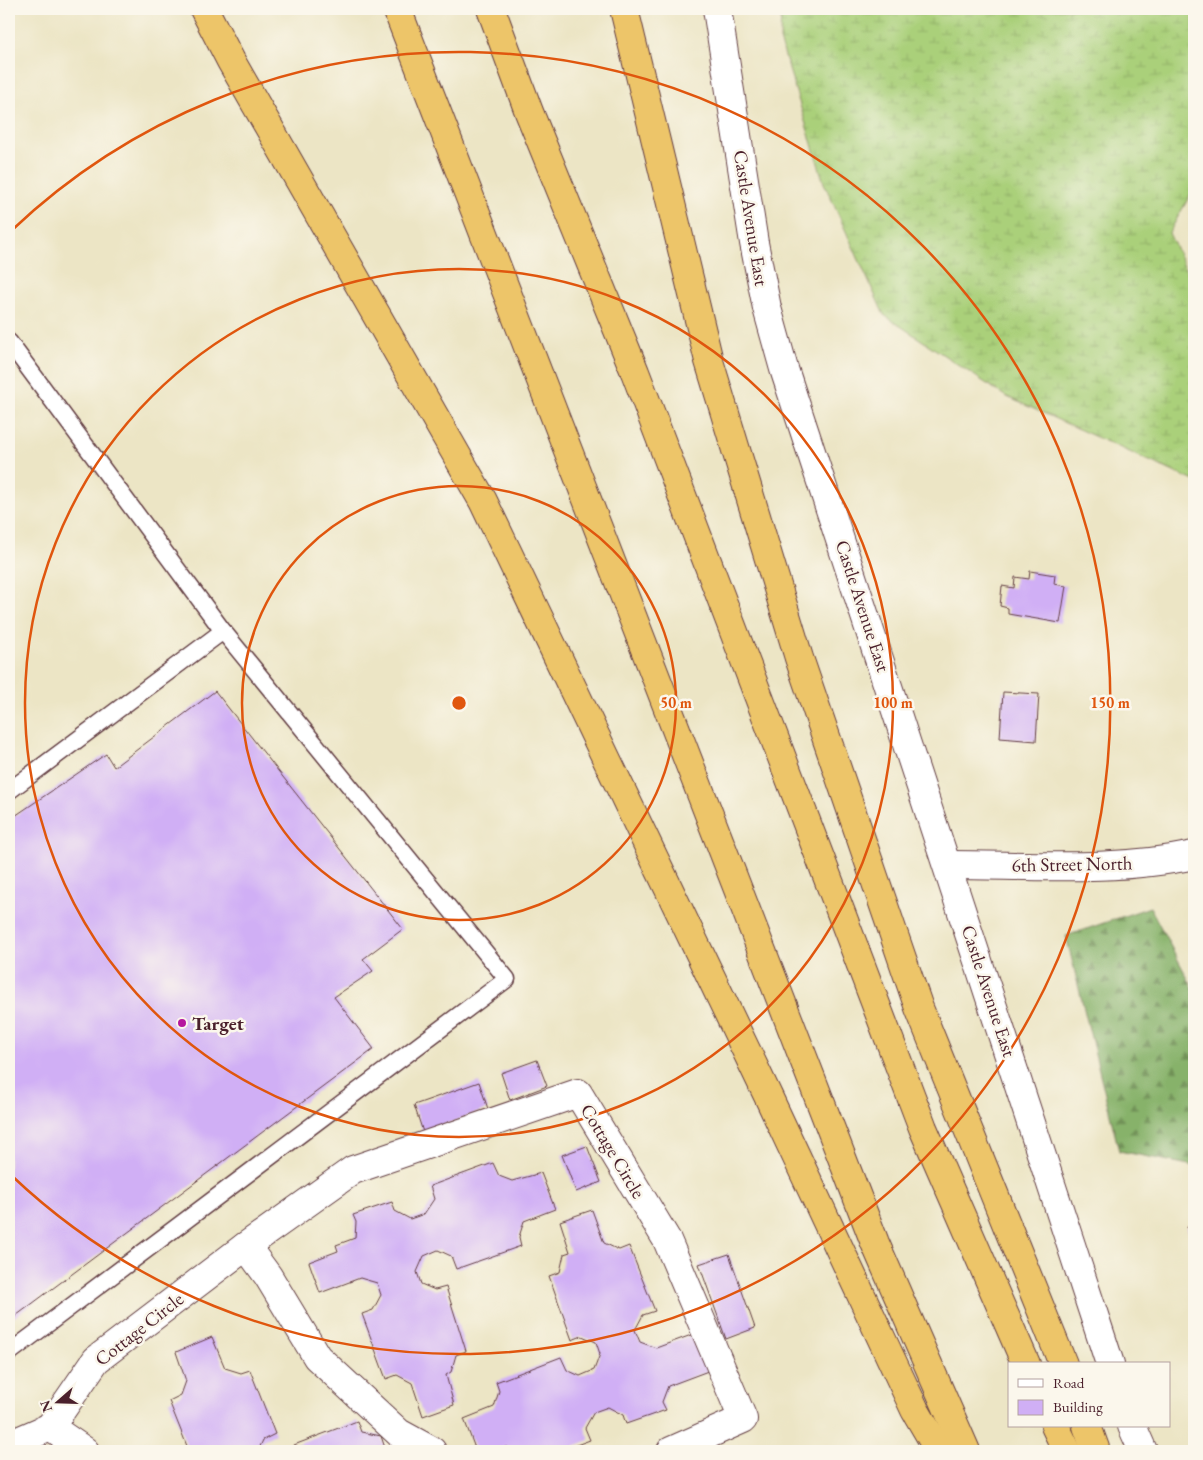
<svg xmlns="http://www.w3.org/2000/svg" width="1203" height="1460" viewBox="0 0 1203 1460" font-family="'EB Garamond',serif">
<defs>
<pattern id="forest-firs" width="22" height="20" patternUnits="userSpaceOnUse" patternTransform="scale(1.25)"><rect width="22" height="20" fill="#87b26a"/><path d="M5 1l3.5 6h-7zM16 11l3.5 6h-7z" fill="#709057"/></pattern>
<pattern id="wetland-marsh" width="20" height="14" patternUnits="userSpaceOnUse" patternTransform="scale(1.25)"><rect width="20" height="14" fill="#aad07a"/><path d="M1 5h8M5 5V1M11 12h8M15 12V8" fill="none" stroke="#94b26a"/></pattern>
</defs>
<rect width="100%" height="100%" fill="#fbf7ec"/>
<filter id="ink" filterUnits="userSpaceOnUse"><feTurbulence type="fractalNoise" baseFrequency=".02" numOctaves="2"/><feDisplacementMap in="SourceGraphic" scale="10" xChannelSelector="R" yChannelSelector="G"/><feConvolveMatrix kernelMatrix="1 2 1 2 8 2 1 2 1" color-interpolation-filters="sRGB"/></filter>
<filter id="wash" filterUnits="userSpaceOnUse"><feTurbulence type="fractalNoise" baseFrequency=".0096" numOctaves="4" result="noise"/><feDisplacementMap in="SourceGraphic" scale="20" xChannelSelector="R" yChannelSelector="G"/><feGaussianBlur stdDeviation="1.12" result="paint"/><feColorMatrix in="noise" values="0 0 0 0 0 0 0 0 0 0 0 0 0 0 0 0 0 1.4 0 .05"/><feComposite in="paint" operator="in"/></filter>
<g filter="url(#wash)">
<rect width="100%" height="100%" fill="#ece5c5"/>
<!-- forest -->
<polygon fill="url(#forest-firs)" stroke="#68684a" points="1150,907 1194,990 1194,1166 1119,1151 1066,936"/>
<!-- wetland -->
<polygon fill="url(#wetland-marsh)" stroke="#7a7852" points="781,9 1194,9 1194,188 1169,233 1188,274 1194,275 1194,481 1005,396 884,315 824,183 780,40"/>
<g id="blocks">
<!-- building -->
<g fill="#d0aff5">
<polygon points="1030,571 1055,575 1054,584 1066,586 1060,623 1008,614 1008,608 1000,606 1002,586 1014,588 1015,577 1029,579"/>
<polygon points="215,691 403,929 363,959 373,971 334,997 374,1049 9,1321 9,820 106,754 114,767"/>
<polygon points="1003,692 1039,694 1036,741 1000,738"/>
<polygon points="537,1060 547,1086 510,1100 501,1073"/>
<polygon points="479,1082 488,1109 423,1132 414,1105"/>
<polygon points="587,1146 601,1182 576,1192 562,1155"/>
<polygon points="493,1163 499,1176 512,1181 541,1173 555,1209 524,1221 519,1237 521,1246 456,1269 451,1256 438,1250 424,1256 417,1272 421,1284 435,1290 446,1287 466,1351 456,1355 451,1372 446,1375 454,1405 423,1416 412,1383 397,1375 386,1379 362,1314 373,1310 381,1295 377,1283 360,1278 320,1293 309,1262 338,1251 336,1245 355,1238 356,1222 353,1215 392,1202 395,1211 410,1219 424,1214 434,1199 430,1186"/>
<polygon points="592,1210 604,1243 619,1250 629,1246 655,1311 643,1315 635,1330 640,1342 656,1348 694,1334 708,1371 668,1386 662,1402 666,1410 626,1424 623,1415 608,1407 594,1412 585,1428 590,1440 560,1451 520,1451 507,1447 492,1451 476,1451 464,1419 494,1407 499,1391 496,1382 561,1357 567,1370 580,1376 594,1370 600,1354 596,1342 582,1336 572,1340 549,1276 560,1272 564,1254 570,1252 560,1221"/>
<polygon points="1194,1225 1194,1250 1187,1227"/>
<polygon points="729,1254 755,1328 726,1339 699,1264"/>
<polygon points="212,1337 225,1368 241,1373 250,1370 275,1434 263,1440 258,1451 189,1451 169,1401 181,1395 186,1381 176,1352"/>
<polygon points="357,1421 361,1432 381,1436 386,1451 296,1451 294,1445"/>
</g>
</g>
</g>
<g filter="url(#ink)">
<use href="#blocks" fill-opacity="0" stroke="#623d42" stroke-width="1"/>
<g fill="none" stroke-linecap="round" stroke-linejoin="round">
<defs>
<g id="service">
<polyline points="9,342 223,631"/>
<polyline points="9,791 223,631 507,979 9,1353"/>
</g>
<g id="minor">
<path d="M949,865C1030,865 1115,872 1194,855"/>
<polyline points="50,1427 96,1360 246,1246"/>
<polyline points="50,1427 85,1451"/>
<polyline points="9,1445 50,1427"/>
<polyline points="432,1451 399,1433 317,1357 268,1276 246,1246 353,1170 578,1093 667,1240 743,1419 671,1451"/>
</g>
<g id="tertiary">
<polyline points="717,9 754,243 767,308 784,369 1110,1364"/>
<polyline points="1132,1426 1143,1451"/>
</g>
<g id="motorway">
<polyline points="204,9 231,61 483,501 768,1096 915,1410 939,1451"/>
<polyline points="397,9 875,1243 966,1451"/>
<polyline points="491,9 529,112 635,372 923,1128 1026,1364"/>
<polyline points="624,9 709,361 799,658 919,1008 1063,1364"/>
<polyline points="1055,1426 1067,1451"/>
<polyline points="1087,1426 1096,1451"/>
</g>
</defs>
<!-- service casing -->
<use href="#service" stroke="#623d42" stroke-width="19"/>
<!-- minor casing -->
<use href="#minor" stroke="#623d42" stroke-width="30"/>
<!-- tertiary casing -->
<use href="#tertiary" stroke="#623d42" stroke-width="30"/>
<!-- motorway casing -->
<use href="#motorway" stroke="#623d42" stroke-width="30"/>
<!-- service -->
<use href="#service" stroke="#fff" stroke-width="16"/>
<!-- minor -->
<use href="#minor" stroke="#fff" stroke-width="28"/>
<!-- tertiary -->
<use href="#tertiary" stroke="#fff" stroke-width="28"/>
<!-- motorway -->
<use href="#motorway" stroke="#edc569" stroke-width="28"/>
</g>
</g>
<!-- distance rings -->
<g fill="none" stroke="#e0560e" stroke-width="2.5">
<circle cx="459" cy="703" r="217"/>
<circle cx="459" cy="703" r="434"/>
<path d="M11 231A651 651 0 1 1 11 1175"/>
</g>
<!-- markers -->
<circle fill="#b5179e" stroke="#fbf7ec" stroke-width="2" cx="182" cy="1023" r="5"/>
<g text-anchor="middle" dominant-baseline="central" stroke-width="5" stroke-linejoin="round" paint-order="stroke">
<!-- street labels -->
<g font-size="19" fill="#4a1f2b" stroke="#fbf7ec">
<text transform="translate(751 218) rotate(81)">Castle Avenue East</text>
<text transform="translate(863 606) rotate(72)">Castle Avenue East</text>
<text transform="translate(1072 864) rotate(-1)">6th Street North</text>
<text transform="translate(989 991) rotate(72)">Castle Avenue East</text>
<text transform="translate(613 1151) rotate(59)">Cottage Circle</text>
<text transform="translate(139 1329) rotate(-38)">Cottage Circle</text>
</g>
<!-- poi labels -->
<g font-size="19" font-weight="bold" fill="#4a1f2b" stroke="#fbf7ec" text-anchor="start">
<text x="192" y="1023">Target</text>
</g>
</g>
<circle cx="459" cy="703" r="8" fill="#e0560e" stroke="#fbf7ec" stroke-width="2.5"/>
<g font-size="15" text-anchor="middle" font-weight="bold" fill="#e0560e" stroke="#fbf7ec" stroke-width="5" stroke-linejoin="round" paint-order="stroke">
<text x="676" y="708">50 m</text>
<text x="893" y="708">100 m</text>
<text x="1110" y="708">150 m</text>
</g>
<!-- margin -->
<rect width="1203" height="1460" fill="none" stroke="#fbf7ec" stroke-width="30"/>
<!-- legend -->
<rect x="1008" y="1362" width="162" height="65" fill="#fbf7ec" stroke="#b4a19f"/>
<rect x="1018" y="1379" width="25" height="8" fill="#ffffff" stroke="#b4a19f"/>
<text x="1053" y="1388" font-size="15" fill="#4a1f2b">Road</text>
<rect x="1018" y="1400" width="25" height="15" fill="#d0aff5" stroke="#b4a19f"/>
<text x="1053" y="1412" font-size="15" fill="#4a1f2b">Building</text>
<!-- north arrow -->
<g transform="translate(58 1402) rotate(250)" stroke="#fbf7ec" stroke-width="4" paint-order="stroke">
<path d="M0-4L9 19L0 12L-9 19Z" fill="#4a1f2b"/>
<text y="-8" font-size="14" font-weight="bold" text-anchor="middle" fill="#4a1f2b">N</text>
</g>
</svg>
